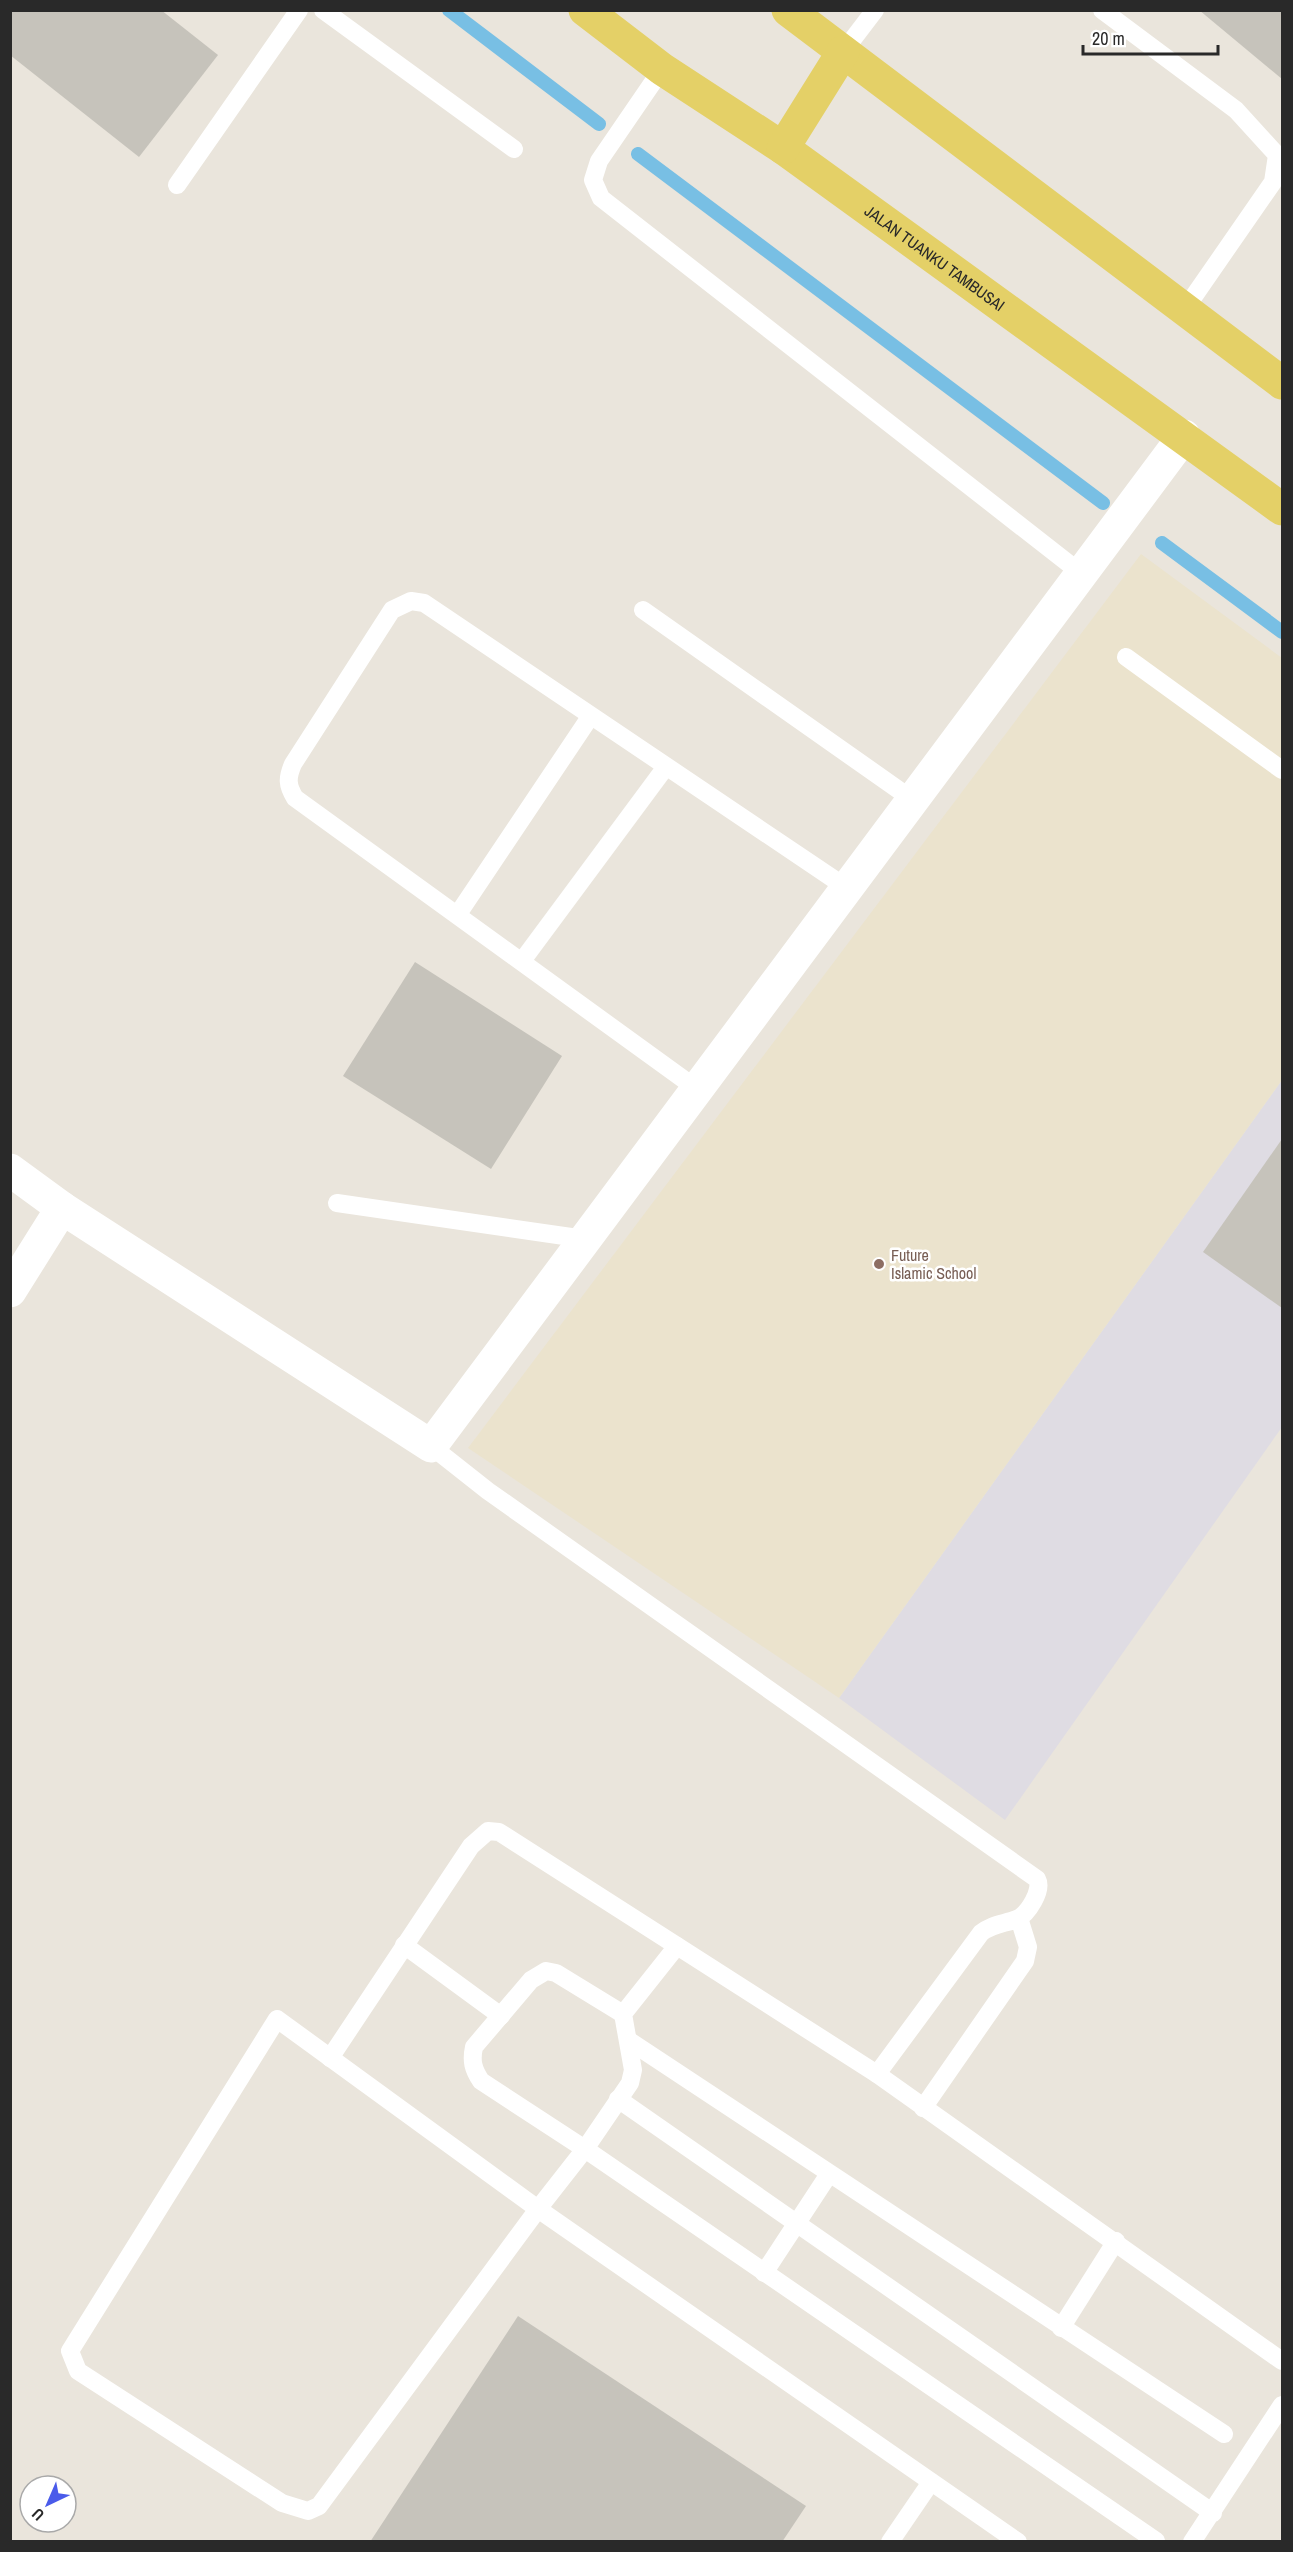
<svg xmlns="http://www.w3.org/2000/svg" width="1293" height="2552" viewBox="0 0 1293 2552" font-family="'Archivo Narrow',sans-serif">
<rect width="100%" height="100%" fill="#eae5dc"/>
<!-- industrial -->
<polygon fill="#dfdce3" points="1282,1080 1282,1427 1005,1820 839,1698"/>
<!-- education -->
<polygon fill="#ebe3cd" points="1141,554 1282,658 1282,1080 839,1698 468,1448"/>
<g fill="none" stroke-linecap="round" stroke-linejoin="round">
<!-- stream -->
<g stroke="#78bfe4" stroke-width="14">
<polyline points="449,10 599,124"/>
<polyline points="638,154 1103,503"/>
<polyline points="1162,543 1282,632"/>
</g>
</g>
<!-- building -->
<g fill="#c6c3bb">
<polygon points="10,10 161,10 218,55 139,157 10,55"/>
<polygon points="1199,10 1282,10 1282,79"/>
<polygon points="415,962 562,1056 491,1169 343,1076"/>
<polygon points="1282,1139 1282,1308 1203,1252"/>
<polygon points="518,2316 806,2506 782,2542 370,2542"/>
</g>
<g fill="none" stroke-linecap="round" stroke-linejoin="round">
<!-- lane -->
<g stroke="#fff" stroke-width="18">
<polyline points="323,10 514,149"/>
<polyline points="1102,10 1236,110 1277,155 1273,182 1185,309"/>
<polyline points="843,52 875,10"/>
<polyline points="662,69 599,161 593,180 601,198 1082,574"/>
<polyline points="177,185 299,10"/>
<polyline points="643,610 913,800"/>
<polyline points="1126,657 1282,770"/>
<polyline points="458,914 590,717"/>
<polyline points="522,961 665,768"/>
<path d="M697,1089L295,798C287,785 287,778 293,764L392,610L411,601L424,603L847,888"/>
<polyline points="337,1203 585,1239"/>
<path d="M431,1446L488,1491L1037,1879C1043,1890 1028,1914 1017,1919C1004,1924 992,1924 981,1933L877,2074"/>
<polyline points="404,1945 501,2016"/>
<polyline points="677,1946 623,2014 633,2070 630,2083 585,2149 538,2209 319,2506 308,2511 282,2503 78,2371 70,2351 277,2019 538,2209 1018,2542"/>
<path d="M623,2014L556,1973L546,1971L531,1980L474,2047C471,2061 473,2069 481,2081L585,2149L1156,2541"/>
<polyline points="628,2040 1224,2434"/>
<polyline points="330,2058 471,1846 488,1831 499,1832 877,2074 1282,2361"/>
<polyline points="618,2099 1213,2513"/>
<polyline points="923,2108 1025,1961 1028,1947 1019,1918"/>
<polyline points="764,2273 829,2174"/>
<polyline points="1061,2328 1116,2241"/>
<polyline points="890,2542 931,2482"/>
<polyline points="1192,2542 1282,2405"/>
</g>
<!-- street -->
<g stroke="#fff" stroke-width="33">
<polyline points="10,1170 62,1208 431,1446 1184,436"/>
<polyline points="10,1291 62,1208"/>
</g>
<!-- primary -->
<g stroke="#e4d067" stroke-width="33">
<path id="s1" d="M585,10L662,69L783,148L1282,509"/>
<polyline points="788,10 1282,383"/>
<polyline points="783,148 843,52"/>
</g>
</g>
<!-- markers -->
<circle fill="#8d6e63" stroke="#fff" stroke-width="2" cx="879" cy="1264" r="6"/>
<g text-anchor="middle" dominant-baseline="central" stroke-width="5" stroke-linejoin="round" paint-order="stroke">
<!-- street labels -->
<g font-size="16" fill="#292929" stroke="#fff">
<text stroke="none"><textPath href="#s1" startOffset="429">JALAN TUANKU TAMBUSAI</textPath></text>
</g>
<!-- education labels -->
<g font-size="16" fill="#785e54" stroke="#fff" text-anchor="start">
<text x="891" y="1255">Future<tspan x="891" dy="18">Islamic School</tspan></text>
</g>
</g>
<!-- border -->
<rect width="1293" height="2552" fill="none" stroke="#292929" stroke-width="24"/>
<!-- north arrow -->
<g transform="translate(48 2504) rotate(224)"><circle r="28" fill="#ffffff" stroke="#a9a9a9" stroke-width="1.5"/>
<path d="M0-4.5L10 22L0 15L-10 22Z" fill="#4a5bea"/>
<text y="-9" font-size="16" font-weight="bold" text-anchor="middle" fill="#292929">U</text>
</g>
<!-- scale -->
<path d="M1083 45v9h135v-9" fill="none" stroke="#292929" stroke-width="3"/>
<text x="1092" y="45" font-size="18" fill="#292929" stroke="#ffffff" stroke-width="4.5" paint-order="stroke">20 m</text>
</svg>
